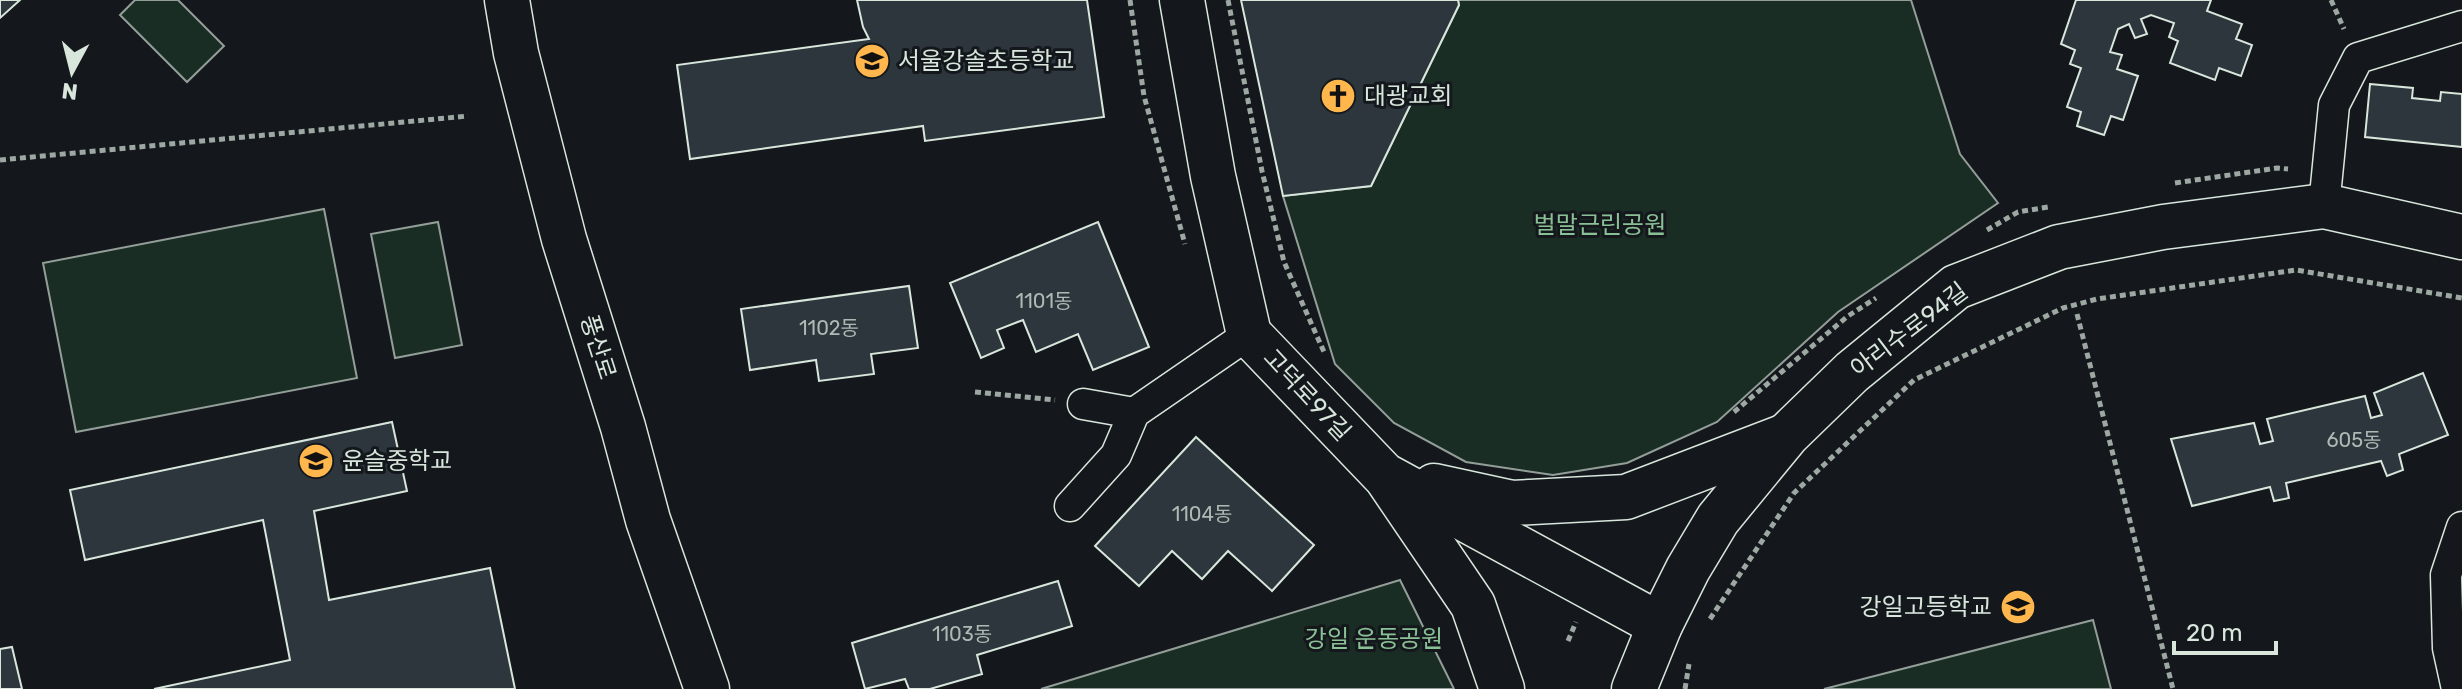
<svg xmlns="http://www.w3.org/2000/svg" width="2462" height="689" viewBox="0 0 2462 689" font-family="Rubik,'Noto Sans KR',sans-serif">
<rect width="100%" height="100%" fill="#14181c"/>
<!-- green -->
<g fill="#1a2d24" stroke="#939e99" stroke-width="2">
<polygon points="135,0 178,0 224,46 187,82 120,15"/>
<polygon points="1458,0 1911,0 1960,154 1998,203 1838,312 1717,422 1627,463 1553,475 1466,462 1394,423 1335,364 1283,196 1371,186 1459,5"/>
<polygon points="324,209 357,378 76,432 43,263"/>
<polygon points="438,222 462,345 395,358 371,234"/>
<polygon points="1400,580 1454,689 1041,689"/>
<polygon points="2093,620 2111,689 1824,689"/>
</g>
<!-- building -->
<g fill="#2c363c" stroke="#d8e6dc" stroke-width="2">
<polygon points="0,0 20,0 0,18"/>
<polygon points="857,0 1087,0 1104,117 925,141 923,126 690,159 677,65 869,39 863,27"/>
<polygon points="1241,0 1458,0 1459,5 1371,186 1283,196"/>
<polygon points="2076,0 2211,0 2207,11 2242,24 2236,39 2252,45 2241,76 2219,68 2215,80 2170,63 2178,41 2169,37 2174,23 2151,15 2141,19 2147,34 2135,38 2129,24 2118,29 2110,52 2122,55 2117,69 2138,76 2123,120 2111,116 2104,135 2077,126 2081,112 2067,107 2081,68 2070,64 2075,50 2061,44"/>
<polygon points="2370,84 2413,88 2412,98 2440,101 2441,92 2462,94 2462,147 2365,137"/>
<polygon points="1098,222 1149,347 1093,370 1078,334 1036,352 1023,320 997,330 1004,348 981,358 950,283"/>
<polygon points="909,286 918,348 871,354 874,374 819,381 816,360 750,370 741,309"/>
<polygon points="2423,373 2448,435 2399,454 2403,470 2387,476 2381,461 2286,483 2289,498 2274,501 2270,487 2192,506 2171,439 2254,423 2260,444 2273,441 2267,419 2365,396 2371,418 2382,415 2374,393"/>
<polygon points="392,422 407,491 314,511 329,600 490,568 515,689 154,689 290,660 263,520 85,560 70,490"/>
<polygon points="1196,437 1314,545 1272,591 1228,551 1202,579 1172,551 1139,586 1095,546"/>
<polygon points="1058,581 1072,626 977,655 982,674 930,689 909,689 905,679 865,689 852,643"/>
<polygon points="12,647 22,689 0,689 0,649"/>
</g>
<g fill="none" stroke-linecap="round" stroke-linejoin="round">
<defs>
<g id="street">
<polyline points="2324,206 2334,105 2358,58 2462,26"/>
<polyline points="1083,404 1134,413"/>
<polyline points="1070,506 1116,455 1134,413 1249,334"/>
<polyline points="2457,689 2448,648 2446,575 2462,527"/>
</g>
<g id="secondary">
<polyline points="507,0 516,53 564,239 623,427 648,520 707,689"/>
<polyline points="1182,0 1213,176 1249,334 1384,475 1660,625"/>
<polyline points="1388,480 1473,605 1502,689"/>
<polyline points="1434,486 1512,503 1626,497 1783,437"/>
<polyline points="1634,689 1660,625 1688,569 1718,519 1787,435 1852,372 1956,287 2059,247 2163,227 2324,206 2462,237"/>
</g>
</defs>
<!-- street casing -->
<use href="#street" stroke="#d8e6dc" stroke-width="33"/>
<!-- secondary casing -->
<use href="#secondary" stroke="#d8e6dc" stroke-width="47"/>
<!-- path -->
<g stroke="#9da8a2" stroke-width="5" stroke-dasharray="6 4" stroke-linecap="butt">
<polyline points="1130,0 1144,96 1185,244"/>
<polyline points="1228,0 1262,171 1284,262 1324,352"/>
<polyline points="2331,0 2344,29"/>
<polyline points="0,160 468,116"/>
<polyline points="2175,183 2277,168 2288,169"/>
<polyline points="1987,230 2018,212 2048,207"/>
<polyline points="2077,314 2173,689"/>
<polyline points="975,392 1055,400"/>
<polyline points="1734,412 1848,316 1876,298"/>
<polyline points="1710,619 1794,493 1914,380 2063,308 2097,299 2296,270 2462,298"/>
<polyline points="1568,641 1576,622"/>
<polyline points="1685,689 1689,664"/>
</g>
<!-- street -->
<use href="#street" stroke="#14181c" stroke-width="30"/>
<!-- secondary -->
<use href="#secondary" stroke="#14181c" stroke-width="44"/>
</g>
<!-- icons -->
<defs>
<symbol id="school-disc" viewBox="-11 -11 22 22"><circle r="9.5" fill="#ffb74d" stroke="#14181c"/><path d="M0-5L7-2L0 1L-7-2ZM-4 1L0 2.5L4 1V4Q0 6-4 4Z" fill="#111"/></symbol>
<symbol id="church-disc" viewBox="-11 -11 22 22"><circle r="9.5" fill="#ffb74d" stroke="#14181c"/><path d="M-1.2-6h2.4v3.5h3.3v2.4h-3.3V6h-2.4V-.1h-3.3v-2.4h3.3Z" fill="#111"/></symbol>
</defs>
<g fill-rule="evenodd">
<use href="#school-disc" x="852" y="41" width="40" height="40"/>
<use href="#church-disc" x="1318" y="76" width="40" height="40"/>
<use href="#school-disc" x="296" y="441" width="40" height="40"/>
<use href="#school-disc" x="1998" y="587" width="40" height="40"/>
</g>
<g text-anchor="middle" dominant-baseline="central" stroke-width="6" stroke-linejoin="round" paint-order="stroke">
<!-- number labels -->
<g font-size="20" fill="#adbab4">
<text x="1044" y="301">1101동</text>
<text x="829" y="328">1102동</text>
<text x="2354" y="440">605동</text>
<text x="1202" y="514">1104동</text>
<text x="962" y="634">1103동</text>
</g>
<!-- poi labels -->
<g font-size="24" fill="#d8e6dc" stroke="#14181c" text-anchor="start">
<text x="898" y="61">서울강솔초등학교</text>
<text x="1364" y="96">대광교회</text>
<text x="342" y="461">윤슬중학교</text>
<text x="1992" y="607" text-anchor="end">강일고등학교</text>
</g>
<!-- park labels -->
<g font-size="24" fill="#8ac095" stroke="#14181c">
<text x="1600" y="225">벌말근린공원</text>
<text x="1374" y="639">강일 운동공원</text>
</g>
<!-- street labels -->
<g font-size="24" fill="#d8e6dc" stroke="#14181c">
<text transform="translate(1909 330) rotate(-37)">아리수로94길</text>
<text transform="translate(598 347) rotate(72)">풍산로</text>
<text transform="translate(1307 395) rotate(47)">고덕로97길</text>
</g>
</g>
<!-- north arrow -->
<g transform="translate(72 72) rotate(187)" stroke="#14181c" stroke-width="6" paint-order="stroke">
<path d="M0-6L14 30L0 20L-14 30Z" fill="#d8e6dc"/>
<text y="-12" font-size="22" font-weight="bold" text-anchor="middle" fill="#d8e6dc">N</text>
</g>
<!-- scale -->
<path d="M2174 641v12h102v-12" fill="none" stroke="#d8e6dc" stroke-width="4"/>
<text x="2186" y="641" font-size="24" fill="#d8e6dc" stroke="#14181c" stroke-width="6" paint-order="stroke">20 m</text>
</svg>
